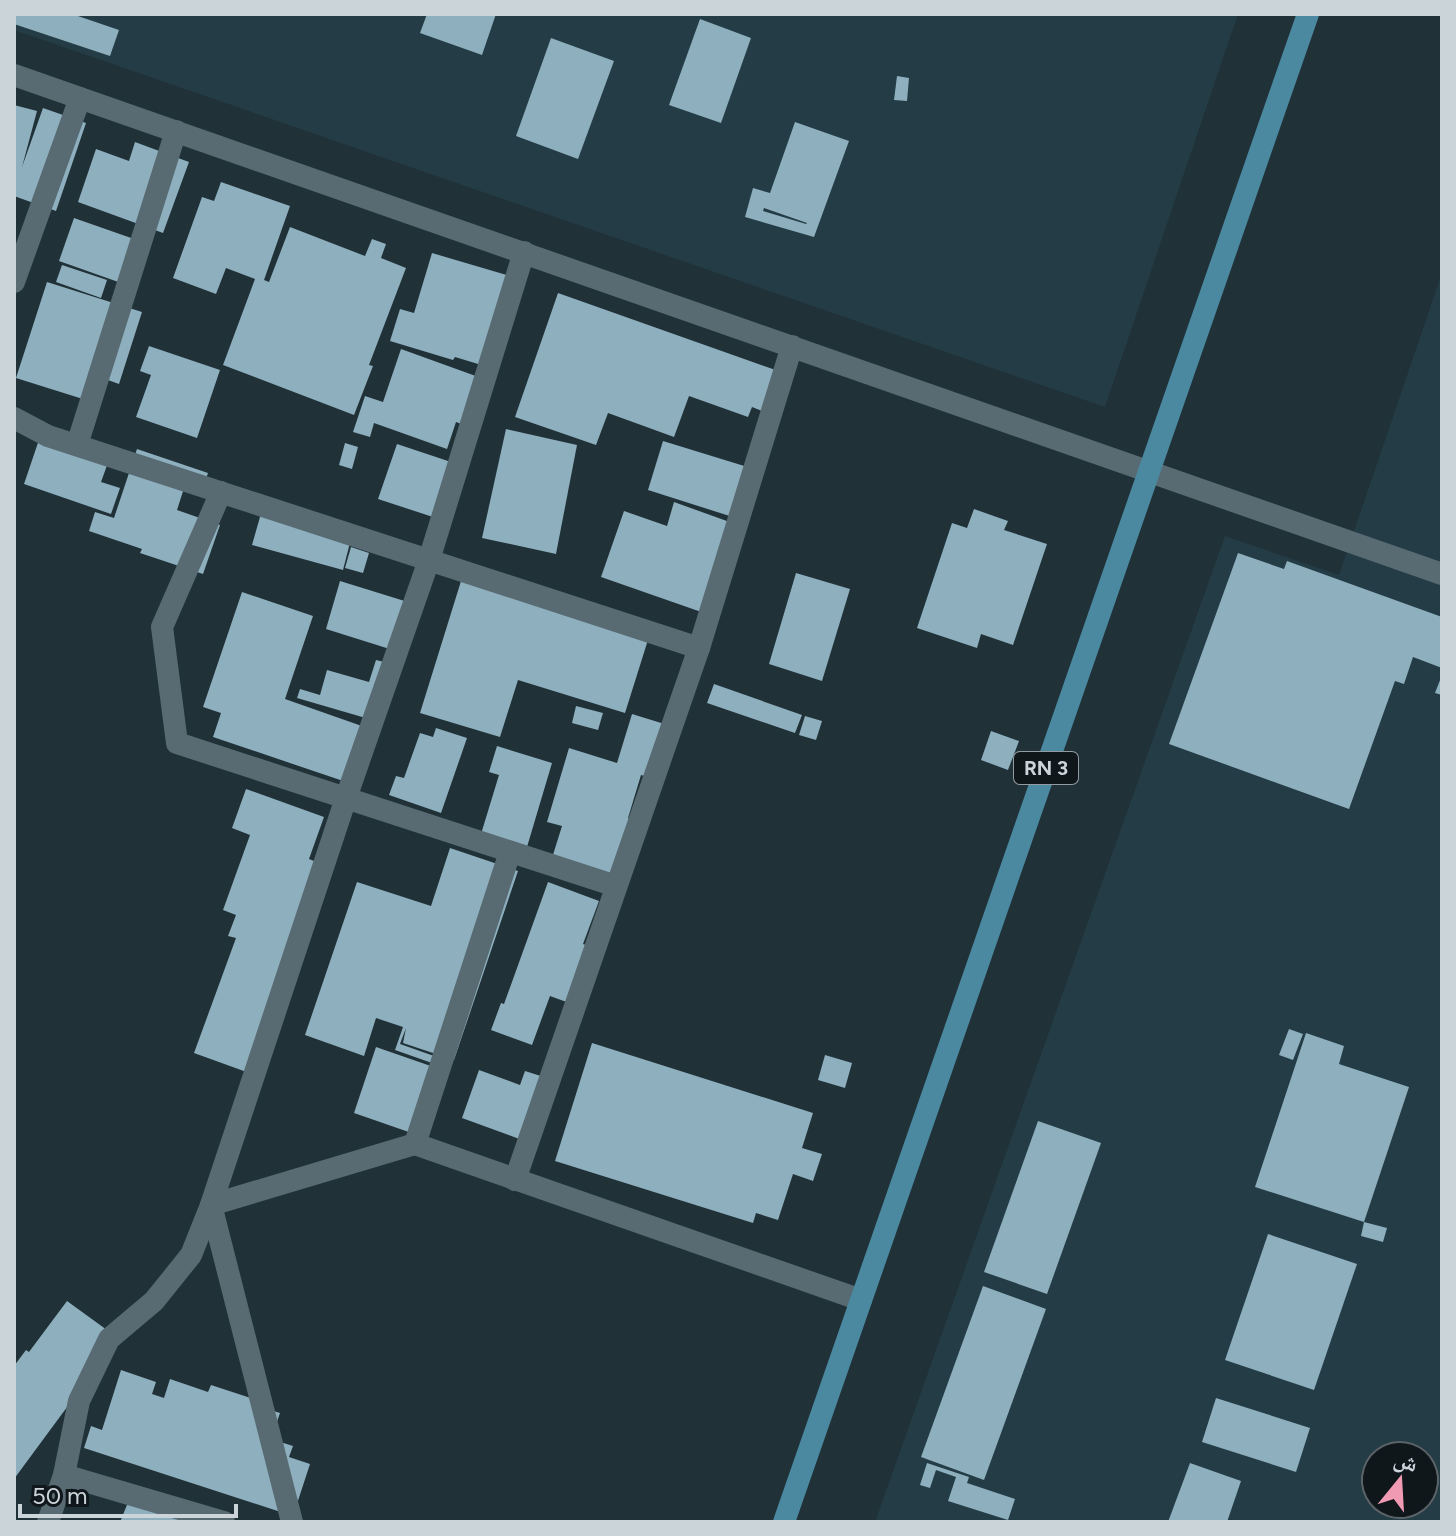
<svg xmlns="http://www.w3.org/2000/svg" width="1456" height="1536" viewBox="0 0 1456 1536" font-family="Figtree,'Noto Naskh Arabic',sans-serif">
<rect width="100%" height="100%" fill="#203138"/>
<!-- built -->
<g fill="#243c46" fill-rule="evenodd">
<polygon points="14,14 1238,14 1105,407 14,30"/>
<path d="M1442,273V1522H875L1225,536L1339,575ZM1376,1456H1424V1504H1376Z"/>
</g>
<!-- building -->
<g fill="#8eafbe" fill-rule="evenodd">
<polygon points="14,14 72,14 119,30 110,56 14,24"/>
<polygon points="427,14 496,14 482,55 420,33"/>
<polygon points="700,19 751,38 721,123 669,105"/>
<polygon points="551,38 614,61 578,159 516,136"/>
<polygon points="897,76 909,78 907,101 894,100"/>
<polygon points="14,105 37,111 22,167 43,108 86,123 56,211 14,196"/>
<path d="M795,122L849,141L814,237L745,217L753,188L770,193ZM764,208L807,223L806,224L763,211Z"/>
<polygon points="135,142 189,162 163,233 78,202 96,149 129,161"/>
<polygon points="221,182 290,206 264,280 269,282 290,227 365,256 372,239 386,244 381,258 406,268 369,365 373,366 354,415 223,365 255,279 226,268 216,294 173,278 202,197 214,201"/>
<polygon points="74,218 134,239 124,284 59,261"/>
<polygon points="432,253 517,278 488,367 455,357 453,360 390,341 400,309 414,313"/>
<polygon points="62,265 107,280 101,298 56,282"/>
<polygon points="47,282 142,312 119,384 94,375 86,400 16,378"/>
<polygon points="558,293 784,373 770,414 752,407 748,417 689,396 674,437 608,413 596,445 515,417"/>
<polygon points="149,346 220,370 197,438 136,417 151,375 140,371"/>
<polygon points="401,349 484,379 467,426 456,422 447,449 374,423 370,437 353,432 365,396 383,402"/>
<polygon points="44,425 113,449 101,482 120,488 111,514 24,484"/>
<polygon points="506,429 577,445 556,554 482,538"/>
<polygon points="663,441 754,469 739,519 648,490"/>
<polygon points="345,443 358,447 352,469 339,465"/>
<polygon points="397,444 454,463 436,518 378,499"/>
<polygon points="137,449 208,473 203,487 186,482 177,510 220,525 203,574 140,553 142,549 89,531 95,512 114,518"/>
<polygon points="674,502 738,525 707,614 601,577 624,511 667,526"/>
<polygon points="264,503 354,527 343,570 252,545"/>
<polygon points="974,509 1008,521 1004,530 1047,544 1013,645 981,634 977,648 917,628 952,523 967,528"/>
<polygon points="351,547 369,553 363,573 345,568"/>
<polygon points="1238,553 1284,569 1287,561 1442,617 1442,668 1413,657 1404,684 1395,681 1349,809 1169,744"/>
<polygon points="466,565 653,624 625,713 518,680 500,737 420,713"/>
<polygon points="796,573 850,589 822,681 769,664"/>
<polygon points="340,581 411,603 396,651 326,629"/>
<polygon points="242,592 313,616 285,699 376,731 358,786 213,737 221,713 203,707"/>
<polygon points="376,660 392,664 376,721 297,698 300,689 320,695 327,670 369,682"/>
<polygon points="1442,675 1442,695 1435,693"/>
<polygon points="714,684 802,715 795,733 707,703"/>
<polygon points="576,706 603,713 598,730 572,723"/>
<polygon points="632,714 671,726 655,779 641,775 628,818 633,820 616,877 552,858 562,826 547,822 569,748 617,763"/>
<polygon points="805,716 822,721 816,740 799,735"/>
<polygon points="436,728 467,738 441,813 389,795 396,776 404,778 420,733 433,737"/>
<polygon points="991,731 1019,741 1008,770 981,760"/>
<polygon points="497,746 552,763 527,847 481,834 499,775 489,772"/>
<polygon points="246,789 324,817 309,859 329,867 252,1074 194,1053 236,938 228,936 236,915 223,910 250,835 232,828"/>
<polygon points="450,848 518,871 454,1060 403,1043 406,1028 400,1044 451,1062 449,1069 395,1050 403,1027 376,1018 364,1056 305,1035 357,882 431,906"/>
<polygon points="548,882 599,901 583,944 604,951 583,1008 550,996 532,1045 491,1030 501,1003 504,1004"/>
<polygon points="1289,1029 1303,1034 1293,1060 1279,1055"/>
<polygon points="1306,1033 1344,1046 1339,1064 1409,1087 1364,1222 1387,1228 1383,1242 1361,1236 1364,1222 1255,1187"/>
<polygon points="592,1043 813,1113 802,1148 822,1154 813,1181 793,1174 778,1220 756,1213 753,1223 555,1161"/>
<polygon points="376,1047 448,1072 426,1138 354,1113"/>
<polygon points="825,1055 852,1063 845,1088 818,1080"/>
<polygon points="479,1070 520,1085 525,1071 544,1077 522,1140 462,1118"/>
<polygon points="1038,1121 1101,1143 1047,1294 984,1272"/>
<polygon points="1268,1234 1357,1264 1314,1390 1225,1360"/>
<polygon points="983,1286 1046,1309 984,1480 921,1457"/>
<polygon points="67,1301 118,1338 14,1479 14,1366 26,1350 29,1352"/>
<polygon points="121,1370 156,1382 152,1394 164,1398 170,1379 208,1392 211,1385 260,1401 258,1406 280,1413 271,1439 293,1446 289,1457 310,1464 293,1516 84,1448 91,1426 102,1430"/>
<polygon points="1216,1398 1310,1428 1296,1472 1202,1442"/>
<polygon points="927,1463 969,1477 967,1483 1015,1499 1008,1520 948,1501 956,1477 936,1470 930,1488 920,1485"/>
<polygon points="1190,1463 1241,1481 1227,1522 1168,1522"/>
<polygon points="129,1500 188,1522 120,1522"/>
</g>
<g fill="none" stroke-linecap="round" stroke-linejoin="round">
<!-- minor -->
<g stroke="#586a72" stroke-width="22">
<polyline points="14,282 80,98"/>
<polyline points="14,418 48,436 699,648"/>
<polyline points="77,445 176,131"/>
<polyline points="221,492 162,627 177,743 616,886"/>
<polyline points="415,1144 510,852"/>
<polyline points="515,1180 699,648 792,346"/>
<polyline points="64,1475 224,1522"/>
<polyline points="48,1522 64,1475 79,1401 109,1339 154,1301 191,1255 211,1205 346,798 429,560 524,252"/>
<polyline points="292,1522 211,1205 415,1144 861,1300"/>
</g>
<!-- tertiary -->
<polyline stroke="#586a72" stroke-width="22" points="14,75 1442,574"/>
<!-- primary -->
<polyline stroke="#4b89a1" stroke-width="22" points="784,1522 1308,14"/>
</g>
<g text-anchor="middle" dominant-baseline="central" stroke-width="8" stroke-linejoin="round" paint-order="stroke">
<!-- shield labels -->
<rect fill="#10171b" stroke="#929ba0" stroke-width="2" x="1014" y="752" width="64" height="32" rx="6"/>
<g font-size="20" font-weight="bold" fill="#cad4d9">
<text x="1046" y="768">RN 3</text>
</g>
</g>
<!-- border -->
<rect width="1456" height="1536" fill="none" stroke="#cad4d9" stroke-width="32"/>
<!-- north arrow -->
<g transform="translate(1400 1480) rotate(18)"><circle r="38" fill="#10171b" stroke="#5a6367" stroke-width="2"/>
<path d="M0-6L14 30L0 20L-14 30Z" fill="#f19ab3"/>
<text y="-12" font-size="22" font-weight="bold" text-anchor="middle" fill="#cad4d9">ش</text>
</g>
<!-- scale -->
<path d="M20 1504v12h216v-12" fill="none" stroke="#cad4d9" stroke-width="4"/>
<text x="32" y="1504" font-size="24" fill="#cad4d9" stroke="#10171b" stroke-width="6" paint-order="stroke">50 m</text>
</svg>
